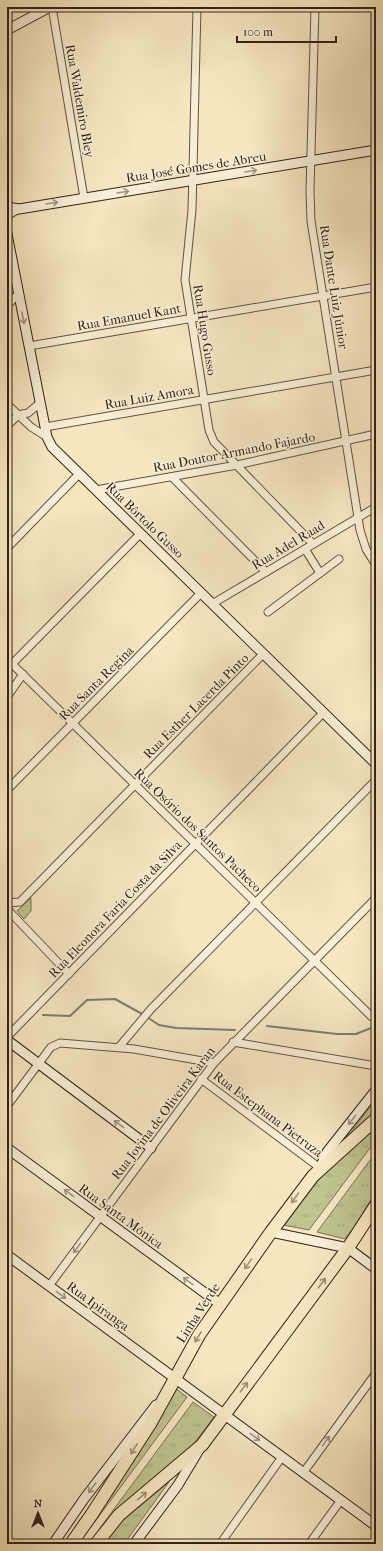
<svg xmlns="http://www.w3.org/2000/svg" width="383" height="1551" viewBox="0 0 383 1551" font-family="'IM FELL French Canon',serif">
<defs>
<pattern id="grass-tufts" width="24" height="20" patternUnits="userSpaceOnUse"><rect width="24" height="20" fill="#bfc491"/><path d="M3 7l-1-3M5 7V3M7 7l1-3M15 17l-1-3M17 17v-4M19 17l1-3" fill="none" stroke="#a5a87c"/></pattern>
<pattern id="park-dots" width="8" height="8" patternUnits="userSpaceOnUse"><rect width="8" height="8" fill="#bfc491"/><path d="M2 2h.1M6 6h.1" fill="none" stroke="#a5a87c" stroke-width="1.8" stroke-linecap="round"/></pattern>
</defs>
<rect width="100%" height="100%" fill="#f6e7c1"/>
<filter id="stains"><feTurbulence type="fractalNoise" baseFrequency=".005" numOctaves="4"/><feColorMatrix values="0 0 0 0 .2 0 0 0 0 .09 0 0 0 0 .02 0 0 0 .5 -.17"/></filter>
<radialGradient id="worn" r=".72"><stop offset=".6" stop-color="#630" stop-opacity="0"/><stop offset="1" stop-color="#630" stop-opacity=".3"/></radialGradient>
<!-- grass -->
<g fill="url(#grass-tufts)" stroke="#797254">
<polygon points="376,1099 376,1111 334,1148 350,1130 355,1127"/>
<polygon points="376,1126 376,1140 309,1230 283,1225 317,1179"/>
<polygon points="376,1152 376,1191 356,1224 345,1239 317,1232"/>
<polygon points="175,1388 187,1397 94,1523 93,1522 130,1467"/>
<polygon points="193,1402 214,1417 193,1445 179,1459 102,1529 100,1528"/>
<polygon points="169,1482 124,1544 104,1544 121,1522"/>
</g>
<!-- park -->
<polygon fill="url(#park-dots)" stroke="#797254" points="31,898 31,911 24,919 17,911"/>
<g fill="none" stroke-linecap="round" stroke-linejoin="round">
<!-- stream -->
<g stroke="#738077" stroke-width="2">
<polyline points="7,986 9,990"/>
<polyline points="43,1015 70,1016 87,1000 115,999 144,1015"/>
<polyline points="147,1017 159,1025 176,1028 235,1030"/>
<polyline points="267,1026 337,1034 356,1034 376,1026"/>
</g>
<defs>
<g id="street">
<polyline points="52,7 84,198"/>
<polyline points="197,7 192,210 185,280 209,430 214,442 219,447 313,544"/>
<polyline points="315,7 310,190 311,221 360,530 366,549 376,565"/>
<polyline points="7,219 10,214 19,209"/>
<polyline points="7,306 18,294"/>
<polyline points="29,346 376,287"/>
<polyline points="7,404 31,427 47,437"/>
<polyline points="7,426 18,415 28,413 40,403"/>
<polyline points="45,427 376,370"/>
<polyline points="172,477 266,572"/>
<polyline points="96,490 237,465 376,434"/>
<polyline points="7,548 79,474"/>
<polyline points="305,549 320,573"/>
<polyline points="212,604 376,507"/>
<polyline points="268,612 339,559"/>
<polyline points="7,659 372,1017"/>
<polyline points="12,664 140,534"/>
<polyline points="7,697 23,674"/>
<polyline points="7,790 201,593"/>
<polyline points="7,903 20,902 263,654"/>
<polyline points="7,909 69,974"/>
<polyline points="7,1037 323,713"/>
<polyline points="233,1042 376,1066"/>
<polyline points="119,1047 151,1009 376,780"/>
<polyline points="201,1079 320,1168"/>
<polyline points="7,1106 51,1047 60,1043 134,1049 214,1063"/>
<polyline points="49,1286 214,1063 376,898"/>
<polyline points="303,1473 376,1373"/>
<polyline points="220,1544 282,1457"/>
<polyline points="309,1544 341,1500"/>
</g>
<g id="secondary">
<polyline points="7,30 50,7"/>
<polyline points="7,207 19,209 376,150"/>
<polyline points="7,234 47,437 52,447 376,764"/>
<polyline points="7,1040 151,1148"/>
<polyline points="7,1148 220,1304"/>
<polyline points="320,1168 327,1152 376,1090"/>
<polyline points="271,1232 348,1248 376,1269"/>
<polyline points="7,1255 376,1526"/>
<polyline points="53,1544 84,1499 156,1405"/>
<polyline points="134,1544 178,1485 199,1450"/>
</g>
<g id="highway">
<polyline points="71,1544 92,1514 150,1424 199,1335 271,1232 313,1176 376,1119"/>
<polyline points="96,1544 119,1515 202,1445 348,1248 376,1205"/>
</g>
</defs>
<!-- street casing -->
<use href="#street" stroke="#645241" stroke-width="9"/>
<!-- secondary casing -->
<use href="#secondary" stroke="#332116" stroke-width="11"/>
<!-- highway casing -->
<use href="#highway" stroke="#332116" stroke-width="14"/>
<!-- street -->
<use href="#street" stroke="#f9efd7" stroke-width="7"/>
<!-- secondary -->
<use href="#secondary" stroke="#f9efd7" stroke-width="9"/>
<!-- highway -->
<use href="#highway" stroke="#f6e7c1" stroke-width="12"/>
</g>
<!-- one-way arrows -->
<defs><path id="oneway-shaft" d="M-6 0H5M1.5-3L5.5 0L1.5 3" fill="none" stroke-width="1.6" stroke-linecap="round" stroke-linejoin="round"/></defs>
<g stroke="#a09280">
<use href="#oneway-shaft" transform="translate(251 171) rotate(-9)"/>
<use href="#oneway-shaft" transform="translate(123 192) rotate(-9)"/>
<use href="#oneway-shaft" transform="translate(52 203) rotate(-9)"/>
<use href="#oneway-shaft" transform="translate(23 318) rotate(79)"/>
<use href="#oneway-shaft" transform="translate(352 1120) rotate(129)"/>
<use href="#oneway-shaft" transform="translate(119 1124) rotate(-143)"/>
<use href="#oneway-shaft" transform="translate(69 1193) rotate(-144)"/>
<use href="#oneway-shaft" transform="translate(77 1248) rotate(126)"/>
<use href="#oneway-shaft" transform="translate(188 1281) rotate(-144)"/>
<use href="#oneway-shaft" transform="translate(61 1295) rotate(36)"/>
<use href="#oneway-shaft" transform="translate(255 1437) rotate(36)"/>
<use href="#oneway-shaft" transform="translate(326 1441) rotate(-54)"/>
<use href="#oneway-shaft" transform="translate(92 1488) rotate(127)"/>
</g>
<g stroke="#9e8e74">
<use href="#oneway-shaft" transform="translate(295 1198) rotate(126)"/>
<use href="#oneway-shaft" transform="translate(248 1264) rotate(125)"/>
<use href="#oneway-shaft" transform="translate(322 1283) rotate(-53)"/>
<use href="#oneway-shaft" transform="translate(198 1337) rotate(121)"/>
<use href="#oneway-shaft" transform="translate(244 1387) rotate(-53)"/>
<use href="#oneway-shaft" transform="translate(134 1449) rotate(122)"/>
<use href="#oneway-shaft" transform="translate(142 1496) rotate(-40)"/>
</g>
<g text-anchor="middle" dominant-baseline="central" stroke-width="3" stroke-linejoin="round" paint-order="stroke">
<!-- street labels -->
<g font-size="13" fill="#332116" stroke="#f9efd7">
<text transform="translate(80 101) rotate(80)">Rua Waldemiro Bley</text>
<text transform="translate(196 167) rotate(-9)">Rua José Gomes de Abreu</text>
<text transform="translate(334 287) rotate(81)">Rua Dante Luiz Júnior</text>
<text transform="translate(129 317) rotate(-10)">Rua Emanuel Kant</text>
<text transform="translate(205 330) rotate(81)">Rua Hugo Gusso</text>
<text transform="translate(149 397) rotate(-10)">Rua Luiz Amora</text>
<text transform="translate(234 452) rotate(-11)">Rua Doutor Armando Fajardo</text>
<text transform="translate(145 520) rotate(44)">Rua Bôrtolo Gusso</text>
<text transform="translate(288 545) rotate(-31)">Rua Adel Raad</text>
<text transform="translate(96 683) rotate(-45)">Rua Santa Regina</text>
<text transform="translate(196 706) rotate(-45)">Rua Esther Lacerda Pinto</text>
<text transform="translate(198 830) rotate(44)">Rua Osório dos Santos Pacheco</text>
<text transform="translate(115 909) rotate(-46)">Rua Eleonora Faria Costa da Silva</text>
<text transform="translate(163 1113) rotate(-53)">Rua Jovina de Oliveira Karan</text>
<text transform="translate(268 1114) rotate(37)">Rua Estephana Pietruza</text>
<text transform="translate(121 1216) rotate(36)">Rua Santa Mônica</text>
<text transform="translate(98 1306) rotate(36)">Rua Ipiranga</text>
<text transform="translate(198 1313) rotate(-57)">Linha Verde</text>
</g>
</g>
<!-- margin -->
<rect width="383" height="1551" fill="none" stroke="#f6e7c1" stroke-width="24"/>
<rect x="8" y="8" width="367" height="1535" fill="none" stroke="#332116" stroke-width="2"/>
<rect x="12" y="12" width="359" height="1527" fill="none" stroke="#332116"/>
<!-- north arrow -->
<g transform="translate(38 1513)" stroke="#f9efd7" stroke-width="3" paint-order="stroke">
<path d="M0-3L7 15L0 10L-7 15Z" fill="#332116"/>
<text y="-6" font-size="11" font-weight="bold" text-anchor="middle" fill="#332116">N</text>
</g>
<!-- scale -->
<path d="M237 36v6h99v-6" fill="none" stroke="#332116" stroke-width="2"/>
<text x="243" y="36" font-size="12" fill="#332116" stroke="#f9efd7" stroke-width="3" paint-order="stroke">100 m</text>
<rect width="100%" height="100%" filter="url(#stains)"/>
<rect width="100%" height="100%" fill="url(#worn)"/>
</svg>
